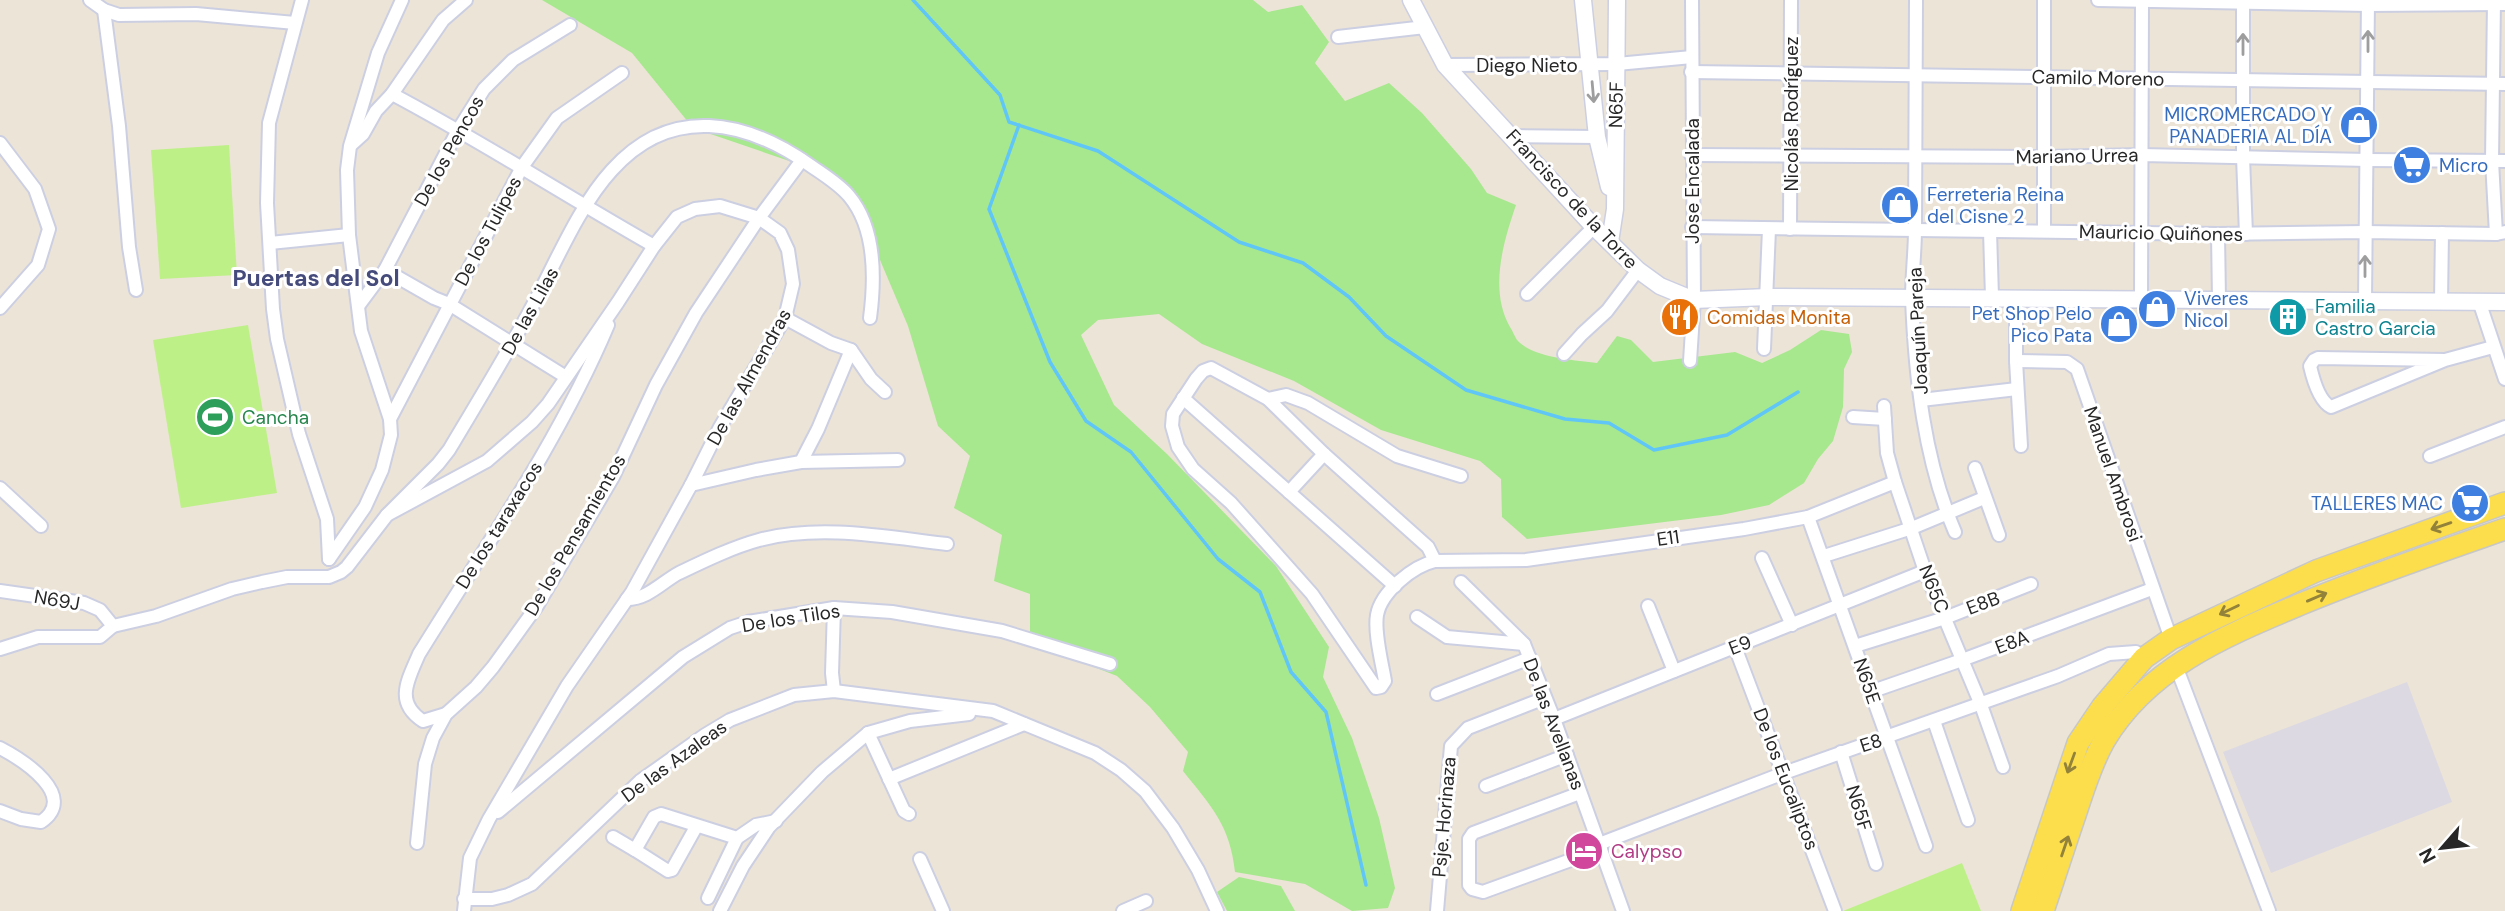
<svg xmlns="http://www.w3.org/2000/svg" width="2505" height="911" viewBox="0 0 2505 911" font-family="'DM Sans',sans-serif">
<rect width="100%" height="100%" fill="#ece4d7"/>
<!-- industrial -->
<polygon fill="#dcd9e3" points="2407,682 2452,802 2271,873 2223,752"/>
<!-- green -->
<g fill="#a7e88e">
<path d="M542,0H1253L1268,12L1302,5L1329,42L1315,63L1345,101L1389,83L1422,113L1471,169L1487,193L1516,205C1503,243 1489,290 1510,327C1513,331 1515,338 1518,341C1534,358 1575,360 1597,363L1617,336L1631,340L1653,362L1735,352L1762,363L1790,350L1821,330L1849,334L1852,352L1844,369L1843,407L1833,441L1818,459L1804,483L1769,505L1721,515L1527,539L1502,517L1501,479L1480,461L1381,430L1294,381L1202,344L1159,314L1098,320L1081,335L1114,405L1167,454L1276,566L1329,647L1323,677L1352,738L1379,818L1395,888L1388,908L1352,911L1305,884L1235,872C1230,825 1211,806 1183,771L1188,752L1150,707L1117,676L1030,642V594L994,581L1002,535L954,508L970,456L938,426L908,326L858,208L798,164L693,128L632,53Z"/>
<polygon points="1239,877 1281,886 1295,911 1227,911 1217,892"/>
</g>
<!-- pitch -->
<g fill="#bef088">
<polygon points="229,145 237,275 160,279 151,150"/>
<polygon points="248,325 277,493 181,508 153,340"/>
<polygon points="1962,863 1981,911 1843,911"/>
</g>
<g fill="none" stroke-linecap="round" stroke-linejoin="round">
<!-- stream -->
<g stroke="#60c6f8" stroke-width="3.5">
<polyline points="913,0 1000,95 1009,122 1098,151 1239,242 1303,263 1349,297 1386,336 1466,390 1565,419 1609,423 1654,450 1727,435 1798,392"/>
<polyline points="1019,125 989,209 1050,362 1086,421 1131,452 1218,559 1260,592 1291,672 1326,712 1366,885"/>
</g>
<defs>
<g id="minor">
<polyline points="90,0 104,10 119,15 196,14 295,23"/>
<polyline points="302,0 269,123 267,203 273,309 277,339 299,434 327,519 329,559"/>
<path d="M1916,0C1915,76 1916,153 1915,229C1915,252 1912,275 1912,298C1915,376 1924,460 1955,532"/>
<polyline points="2098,0 2368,5 2505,4"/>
<polyline points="2243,0 2243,157 2246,234"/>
<polyline points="2494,0 2492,161 2496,234"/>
<polyline points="104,10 119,126 129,247 136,290"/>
<polyline points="1338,37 1425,27"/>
<polyline points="1445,65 1617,64 1692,57"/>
<polyline points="1691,72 2505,84"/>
<path d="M392,94C481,141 566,196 654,246"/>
<polyline points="1512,136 1597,137"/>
<polyline points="0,143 35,189 49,229 38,265 0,308"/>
<polyline points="352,144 363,134 376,111 392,94 443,20 466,0"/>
<polyline points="1691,155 2044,157 2142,155 2368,160 2505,161"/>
<polyline points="1692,227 2218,234 2365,232 2496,234 2505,232"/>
<polyline points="1790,229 1791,0"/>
<polyline points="1990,231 1992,297"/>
<polyline points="2044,231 2044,0"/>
<polyline points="2218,234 2219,299"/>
<polyline points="270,243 349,235"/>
<polyline points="385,270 434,298 449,304 566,377"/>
<polyline points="1527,294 1594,227"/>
<polyline points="2016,298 2016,361 2021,446"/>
<polyline points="2141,299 2142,0"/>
<polyline points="2365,301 2368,0"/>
<polyline points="2441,301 2442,233"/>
<polyline points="2479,301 2505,379"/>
<polyline points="359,305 385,270 457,132 484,89 513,60 570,25"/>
<polyline points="785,318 831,343 851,350 871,379 885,392"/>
<polyline points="1764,349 1769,229"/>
<polyline points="1564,354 1582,334 1607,311 1638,270"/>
<path d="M2445,360L2318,358L2314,360L2310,366C2313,379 2319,401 2331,407L2445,360L2493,347"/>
<polyline points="1690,361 1694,300 1692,0"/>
<polyline points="2016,361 2067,362 2077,369 2171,639"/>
<polyline points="1183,398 1395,586"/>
<polyline points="1268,399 1286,395 1308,403 1397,456 1461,476"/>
<polyline points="1921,400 2017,389"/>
<polyline points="1884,406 1887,453 1895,482 1925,571 1981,705 2003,767"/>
<polyline points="1853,417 1885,419"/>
<polyline points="390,419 522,167 557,118 622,73"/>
<polyline points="2430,456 2505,427"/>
<polyline points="801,462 818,429 851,350"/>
<polyline points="1975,468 1999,535"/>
<polyline points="691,485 756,470 801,462 898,460"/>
<polyline points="0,488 41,526"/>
<polyline points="1289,492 1324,454"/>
<polyline points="387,515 487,461 532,422 548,404 618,302 654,246 677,217 695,209 720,206 759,218 780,233 788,250 793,284 785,318 720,427 691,485 632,592 567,686 489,819 470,858 464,911"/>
<polyline points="1808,517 1926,846"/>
<polyline points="1824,556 1912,528 1984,498"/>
<polyline points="1762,558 1792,625"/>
<polyline points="329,559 365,507 382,470 391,435 390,419 361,331 349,235 347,170 350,146 378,53 402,0"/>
<path d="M1435,561L1428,547L1324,454L1268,399L1211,368L1203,371L1196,379L1173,414L1172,426L1178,447L1193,469L1231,503L1312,594L1376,688L1381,687L1385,681C1382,663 1374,633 1377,615C1381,592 1413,566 1435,561L1526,560L1744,529L1808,517L1895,482"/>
<polyline points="1461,582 1524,644 1554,719 1623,911"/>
<polyline points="0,591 84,603 100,610 113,626 100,637 38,637 0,649"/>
<path d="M627,599C648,599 662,582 679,573C704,561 733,547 759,540C820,524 886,537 947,544"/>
<polyline points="1648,606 1674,671"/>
<polyline points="1417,617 1447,637 1524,644"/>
<path d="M113,626L156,616L232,589L262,582L287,577H329L341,572L347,567L387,515L438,464L449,450C478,401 508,353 534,303C557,260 579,206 612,170C671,104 746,120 811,166C824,175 839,184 849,196C876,228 875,280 870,318"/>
<polyline points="1855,646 1945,618 2031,584"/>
<polyline points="1735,647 1835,911"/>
<polyline points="2176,666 2269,911"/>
<polyline points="834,691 832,673 834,608"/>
<polyline points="1870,692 1962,660 2152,589"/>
<polyline points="1437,694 1530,658"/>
<path d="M446,714L423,721C394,702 408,680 419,654C485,547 559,441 608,325"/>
<polyline points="1554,719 1925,571"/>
<polyline points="1934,721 1968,820"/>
<polyline points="868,733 904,811 909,814"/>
<path d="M0,748C23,760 79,796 41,822L21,819L0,811"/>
<polyline points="1841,752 1876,864"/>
<polyline points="889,779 1024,724"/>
<polyline points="1486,786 1567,755"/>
<polyline points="1580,793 1473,833 1469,839 1469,885 1472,889 1483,892 1601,849"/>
<polyline points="498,812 683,657 730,628 748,622 834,608 892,612 1002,631 1110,664"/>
<polyline points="696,827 672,870 668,871 635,850 654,817 661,814 737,838 756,825 776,821"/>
<polyline points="613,837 635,850"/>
<polyline points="417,843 425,764 433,738 446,714 476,687 493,667 537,606 613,477 656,385 696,313 759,218 802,160"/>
<polyline points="1599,844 1784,773 2058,676 2109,654 2136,652 2144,658"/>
<polyline points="920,859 943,911"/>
<polyline points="708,898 737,838"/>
<polyline points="464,899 492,899 508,895 532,884 640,781 705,735 730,720 794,695 834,691 993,711 1095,753 1121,770 1145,791 1173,828 1198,870 1217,911"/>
<polyline points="720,911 743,866 769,827 822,772 868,733 910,721 969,714"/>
<polyline points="1123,911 1146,901"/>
<polyline points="1437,911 1451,746 1468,728 1545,698"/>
</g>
<g id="tertiary">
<polyline points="1411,0 1445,65 1594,227 1638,270 1660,286 1694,300 1768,297 2505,302"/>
<polyline points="1583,0 1597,137 1609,187"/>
<polyline points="1610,242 1615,209 1617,0"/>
</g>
<g id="primary">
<polyline points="2022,911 2078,743 2103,706 2144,658 2171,639 2316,571 2505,503"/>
<path d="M2043,911C2054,879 2064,847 2075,815C2083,791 2091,764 2104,741C2148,667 2225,636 2301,604C2368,576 2436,553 2505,529"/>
</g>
</defs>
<!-- minor casing -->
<use href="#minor" stroke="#cccfe2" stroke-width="16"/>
<!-- tertiary casing -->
<use href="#tertiary" stroke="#cccfe2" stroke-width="19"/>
<!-- primary casing -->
<use href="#primary" stroke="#c7c7c7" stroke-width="24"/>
<!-- minor -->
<use href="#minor" stroke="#fff" stroke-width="12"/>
<!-- tertiary -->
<use href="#tertiary" stroke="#fff" stroke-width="16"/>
<!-- primary -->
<use href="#primary" stroke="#fcdd4c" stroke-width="21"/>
</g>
<!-- one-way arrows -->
<defs><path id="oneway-shaft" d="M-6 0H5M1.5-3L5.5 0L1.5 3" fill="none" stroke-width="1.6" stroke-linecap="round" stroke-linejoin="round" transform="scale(1.75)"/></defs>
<g stroke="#9e9e9e">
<use href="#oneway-shaft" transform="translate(2368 41) rotate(-90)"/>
<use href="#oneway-shaft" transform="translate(2243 44) rotate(-90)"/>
<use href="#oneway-shaft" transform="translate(1593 92) rotate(85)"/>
<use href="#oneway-shaft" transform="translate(2365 266) rotate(-90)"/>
</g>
<g stroke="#92823a">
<use href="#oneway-shaft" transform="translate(2441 526) rotate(161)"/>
<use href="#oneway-shaft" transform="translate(2317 597) rotate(-23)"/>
<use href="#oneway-shaft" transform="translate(2229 610) rotate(154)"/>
<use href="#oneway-shaft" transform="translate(2071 763) rotate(110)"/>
<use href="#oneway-shaft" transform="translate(2065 846) rotate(-71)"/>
</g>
<!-- icons -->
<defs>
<symbol id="shop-disc" viewBox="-11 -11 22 22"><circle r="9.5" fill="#3f7fe0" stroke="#fff"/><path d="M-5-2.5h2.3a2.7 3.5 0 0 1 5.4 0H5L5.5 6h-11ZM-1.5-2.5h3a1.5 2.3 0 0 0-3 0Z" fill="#fff"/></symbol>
<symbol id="supermarket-disc" viewBox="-11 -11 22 22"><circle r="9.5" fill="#3f7fe0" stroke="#fff"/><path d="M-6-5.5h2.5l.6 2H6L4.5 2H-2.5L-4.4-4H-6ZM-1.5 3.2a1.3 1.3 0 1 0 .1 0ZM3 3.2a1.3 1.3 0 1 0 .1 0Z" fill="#fff"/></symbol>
<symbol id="restaurant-disc" viewBox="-11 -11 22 22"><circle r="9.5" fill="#e8710a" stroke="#fff"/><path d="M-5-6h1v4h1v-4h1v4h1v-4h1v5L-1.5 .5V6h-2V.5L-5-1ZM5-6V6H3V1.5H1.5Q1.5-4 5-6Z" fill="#fff"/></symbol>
<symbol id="building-disc" viewBox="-11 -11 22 22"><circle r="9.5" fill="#0f9aa8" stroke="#fff"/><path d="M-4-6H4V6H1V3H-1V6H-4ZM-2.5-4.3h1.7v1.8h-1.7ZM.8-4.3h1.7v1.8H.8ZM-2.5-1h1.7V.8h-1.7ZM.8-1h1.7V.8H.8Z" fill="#fff"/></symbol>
<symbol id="stadium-disc" viewBox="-11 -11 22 22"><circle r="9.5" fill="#2e9e5b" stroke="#fff"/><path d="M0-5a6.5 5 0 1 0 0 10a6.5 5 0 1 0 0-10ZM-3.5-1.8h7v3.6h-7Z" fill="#fff"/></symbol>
<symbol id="hotel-disc" viewBox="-11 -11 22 22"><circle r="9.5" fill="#d1479c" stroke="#fff"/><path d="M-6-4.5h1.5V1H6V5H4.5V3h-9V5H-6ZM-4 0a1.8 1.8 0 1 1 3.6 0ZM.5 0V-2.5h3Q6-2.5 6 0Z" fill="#fff"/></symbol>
</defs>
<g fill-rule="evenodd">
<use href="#shop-disc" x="2337" y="103" width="44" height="44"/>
<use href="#supermarket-disc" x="2390" y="143" width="44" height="44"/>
<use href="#shop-disc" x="1878" y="183" width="44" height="44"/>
<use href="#shop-disc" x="2135" y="287" width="44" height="44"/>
<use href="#restaurant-disc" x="1658" y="295" width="44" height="44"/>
<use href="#building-disc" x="2266" y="295" width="44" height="44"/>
<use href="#shop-disc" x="2097" y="302" width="44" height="44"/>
<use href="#stadium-disc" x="193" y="395" width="44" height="44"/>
<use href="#supermarket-disc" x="2448" y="481" width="44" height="44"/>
<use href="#hotel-disc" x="1562" y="829" width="44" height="44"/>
</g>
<g text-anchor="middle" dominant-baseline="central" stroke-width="6" stroke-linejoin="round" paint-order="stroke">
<!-- street labels -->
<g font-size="19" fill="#272727" stroke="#fff">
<text x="1527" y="65">Diego Nieto</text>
<text transform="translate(2098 78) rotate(1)">Camilo Moreno</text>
<text transform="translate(1616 105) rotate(-89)">N65F</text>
<text transform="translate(1791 114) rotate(-90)">Nicolás Rodríguez</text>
<text transform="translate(449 151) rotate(-61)">De los Pencos</text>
<text transform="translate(2077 156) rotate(-1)">Mariano Urrea</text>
<text transform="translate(1692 181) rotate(-90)">Jose Encalada</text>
<text transform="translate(1572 199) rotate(47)">Francisco de la Torre</text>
<text transform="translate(488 231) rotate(-62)">De los Tulipes</text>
<text transform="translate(2161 233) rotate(1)">Mauricio Quiñones</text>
<text transform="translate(530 311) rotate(-61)">De las Lilas</text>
<text transform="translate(1918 331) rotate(-93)">Joaquín Pareja</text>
<text transform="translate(749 377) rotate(-61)">De las Almendras</text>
<text transform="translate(2113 474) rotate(71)">Manuel Ambrosi</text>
<text transform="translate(499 525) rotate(-58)">De los taraxacos</text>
<text transform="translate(575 535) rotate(-60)">De los Pensamientos</text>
<text transform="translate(1668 538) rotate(-8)">E11</text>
<text transform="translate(1934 589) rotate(68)">N65C</text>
<text transform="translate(57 600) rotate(10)">N69J</text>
<text transform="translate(1983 603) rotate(-21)">E8B</text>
<text transform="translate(791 618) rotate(-9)">De los Tilos</text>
<text transform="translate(2012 642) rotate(-21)">E8A</text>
<text transform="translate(1740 645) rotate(-21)">E9</text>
<text transform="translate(1867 681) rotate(71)">N65E</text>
<text transform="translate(1554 724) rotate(69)">De las Avellanas</text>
<text transform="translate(1871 743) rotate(-18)">E8</text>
<text transform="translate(674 761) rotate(-36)">De las Azaleas</text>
<text transform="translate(1786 779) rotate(69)">De los Eucaliptos</text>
<text transform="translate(1859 808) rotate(73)">N65F</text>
<text transform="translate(1444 817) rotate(-85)">Psje. Horinaza</text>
</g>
<!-- shop labels -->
<g font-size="19" fill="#366cbe" stroke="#fff" text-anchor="end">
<text x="2332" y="114">MICROMERCADO Y<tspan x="2332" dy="22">PANADERIA AL DÍA</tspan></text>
<text x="2439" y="165" text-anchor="start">Micro</text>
<text x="1927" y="194" text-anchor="start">Ferreteria Reina<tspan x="1927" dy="22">del Cisne 2</tspan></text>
<text x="2184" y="298" text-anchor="start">Viveres<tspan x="2184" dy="22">Nicol</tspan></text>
<text x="2092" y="313">Pet Shop Pelo<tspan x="2092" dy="22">Pico Pata</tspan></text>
<text x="2443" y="503">TALLERES MAC</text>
</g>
<!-- culture labels -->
<g font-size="19" fill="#0d838f" stroke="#fff" text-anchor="start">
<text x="2315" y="306">Familia<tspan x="2315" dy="22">Castro Garcia</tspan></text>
</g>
<!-- food labels -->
<g font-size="19" fill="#c56008" stroke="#fff" text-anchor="start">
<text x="1707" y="317">Comidas Monita</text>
</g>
<!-- leisure labels -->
<g font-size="19" fill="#27864d" stroke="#fff" text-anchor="start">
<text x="242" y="417">Cancha</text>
</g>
<!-- hotel labels -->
<g font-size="19" fill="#b23c85" stroke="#fff" text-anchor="start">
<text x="1611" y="851">Calypso</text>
</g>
<!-- quarter labels -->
<g font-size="23" font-weight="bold" fill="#454b7b" stroke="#fff">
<text x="316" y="278">Puertas del Sol</text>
</g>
</g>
<!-- north arrow -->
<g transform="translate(2442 848) rotate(242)" stroke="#ffffff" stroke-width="5" paint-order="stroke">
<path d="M0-5L12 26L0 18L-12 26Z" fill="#272727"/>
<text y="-10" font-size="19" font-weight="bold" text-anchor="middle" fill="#272727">N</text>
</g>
</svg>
